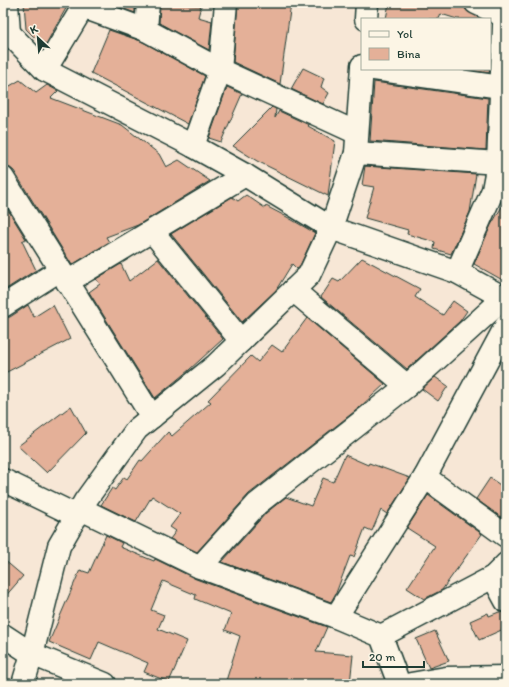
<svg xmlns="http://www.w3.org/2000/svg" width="509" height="687" viewBox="0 0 509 687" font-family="Itim,sans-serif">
<rect width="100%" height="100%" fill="#f7e7d6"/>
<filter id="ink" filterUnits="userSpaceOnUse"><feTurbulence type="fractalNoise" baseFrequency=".025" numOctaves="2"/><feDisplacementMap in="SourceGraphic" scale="8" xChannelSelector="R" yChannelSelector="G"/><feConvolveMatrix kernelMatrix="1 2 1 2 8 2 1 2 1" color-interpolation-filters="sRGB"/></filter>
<g filter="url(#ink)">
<!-- building -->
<g fill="#e4b098" stroke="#1f3d34">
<polygon points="24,3 69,3 46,44 33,36 26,29"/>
<polygon points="121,3 135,3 135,13 119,7"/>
<polygon points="160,3 201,6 198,17 212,21 209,50 159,23"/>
<polygon points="238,3 291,3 280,84 233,62"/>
<polygon points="389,3 464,3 466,10 481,19 457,19 441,14 439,19 386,19"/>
<polygon points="109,30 141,41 205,76 188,124 91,73"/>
<polygon points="303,68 324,78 321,87 329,93 323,104 291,89"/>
<polygon points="463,69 490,69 489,73"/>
<polygon points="20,80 36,93 47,85 58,91 51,98 122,125 159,154 166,167 179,160 210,181 138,225 106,237 109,242 72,265 14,171 9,167 3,166 3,90"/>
<polygon points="374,82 488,98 486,150 370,141"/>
<polygon points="227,87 242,94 221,142 209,138"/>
<polygon points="272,107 276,109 275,118 279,111 309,125 308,126 335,141 328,196 257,161 233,146"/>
<polygon points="365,166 476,174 470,212 451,254 434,249 435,242 407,234 408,230 365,218 374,187 362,185"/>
<polygon points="246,195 265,208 266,206 287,217 315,233 299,268 297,269 292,264 276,290 242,322 171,234 232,197 238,201"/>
<polygon points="506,200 506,282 474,264 491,225"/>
<polygon points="3,202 26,239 22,241 36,270 3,291"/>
<polygon points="362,258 420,289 415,297 443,315 453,301 467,311 460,321 407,369 321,297 333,279 339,282"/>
<polygon points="158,259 223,339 189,370 155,398 89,292 100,284 96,279 121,264 129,281"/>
<polygon points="28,305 34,317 53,305 70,339 3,374 3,318 10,317"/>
<polygon points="307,318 385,384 359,408 249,494 197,552 170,539 176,531 170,527 180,514 152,496 136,522 101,505 112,488 115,490 124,477 127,479 140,460 142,461 168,432 172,436 211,402 208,400 251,356 258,362 272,345 282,352"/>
<polygon points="435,377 448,386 438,401 422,389"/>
<polygon points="71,406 86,433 47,473 18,446"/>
<polygon points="345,455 368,465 369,463 410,478 387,514 381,510 372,531 365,528 354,557 350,556 336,593 331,602 222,562 266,513 286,497 311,506 323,478 333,482"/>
<polygon points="490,478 506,489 506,521 476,499"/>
<polygon points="428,495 482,534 442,590 424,599 407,588 435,546 407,528"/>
<polygon points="106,535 122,543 120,547 154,561 155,559 196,579 327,627 316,652 353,655 350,684 225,684 240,636 225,630 231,614 195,599 196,595 163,581 151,610 164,615 158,629 187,641 169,682 144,672 148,663 99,642 91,660 49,642 80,570 89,573"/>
<polygon points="3,559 23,576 3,599"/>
<polygon points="499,612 506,613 506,628 479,640 470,621 488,613 489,616"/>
<polygon points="435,631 449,661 429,668 416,639"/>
</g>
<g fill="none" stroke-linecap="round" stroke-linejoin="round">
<defs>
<g id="minor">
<polyline points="7,3 9,33"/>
<polyline points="476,3 504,16"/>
<polyline points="83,7 146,30 220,70 357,133"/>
<polyline points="366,19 367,3"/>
<polyline points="146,30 148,3"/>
<polyline points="3,33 9,33 45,70 193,146 245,175 331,228 457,272 506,299"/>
<polyline points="374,69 501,87"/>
<polyline points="45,70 83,7 83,3"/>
<polyline points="193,146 220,70 226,3"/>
<polyline points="356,153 498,163"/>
<polyline points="3,178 152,417"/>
<polyline points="152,231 241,341"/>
<polyline points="457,272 493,190 498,163 505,3"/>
<polyline points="67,282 245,175"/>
<polyline points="293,290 407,386"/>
<polyline points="3,306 60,270"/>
<polyline points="425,477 506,326"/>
<polyline points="3,480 77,516"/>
<polyline points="81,509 200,567 336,617 381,636 399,684"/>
<polyline points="200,567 257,504 407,386 504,298"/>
<polyline points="493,577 506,601"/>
<polyline points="336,617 425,477 506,536"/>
<polyline points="3,635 32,654 105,684"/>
<polyline points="381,636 493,577 506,564"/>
<polyline points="23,684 32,654 59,546 85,501 137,429 216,365 309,275 331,228 356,153 362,66"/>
<polyline points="411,684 446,678 506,677"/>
</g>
</defs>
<!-- minor casing -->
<use href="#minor" stroke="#1f3d34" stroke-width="25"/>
<!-- minor -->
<use href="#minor" stroke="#fcf5e5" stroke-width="22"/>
</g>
</g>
<!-- margin -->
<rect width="509" height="687" fill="none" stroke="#fcf5e5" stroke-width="16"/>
<rect x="8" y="8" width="493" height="671" fill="none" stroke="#1f3d34" stroke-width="1.5" filter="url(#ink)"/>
<!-- legend -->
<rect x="361" y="18" width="130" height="52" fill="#fcf5e5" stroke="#a4ab9e"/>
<rect x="369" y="31" width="20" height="6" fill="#fcf5e5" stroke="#a4ab9e"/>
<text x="397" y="38" font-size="12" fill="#1f3d34">Yol</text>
<rect x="369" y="48" width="20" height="12" fill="#e4b098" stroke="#a4ab9e"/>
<text x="397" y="58" font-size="12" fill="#1f3d34">Bina</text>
<!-- north arrow -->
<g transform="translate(38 38) rotate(334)" stroke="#fcf5e5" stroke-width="3" paint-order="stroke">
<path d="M0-3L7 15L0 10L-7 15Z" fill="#1f3d34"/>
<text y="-6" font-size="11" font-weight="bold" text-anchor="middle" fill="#1f3d34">K</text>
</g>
<!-- scale -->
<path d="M363 661v6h61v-6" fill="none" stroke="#1f3d34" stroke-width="2"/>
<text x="369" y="661" font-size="12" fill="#1f3d34" stroke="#fcf5e5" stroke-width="3" paint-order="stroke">20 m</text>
</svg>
